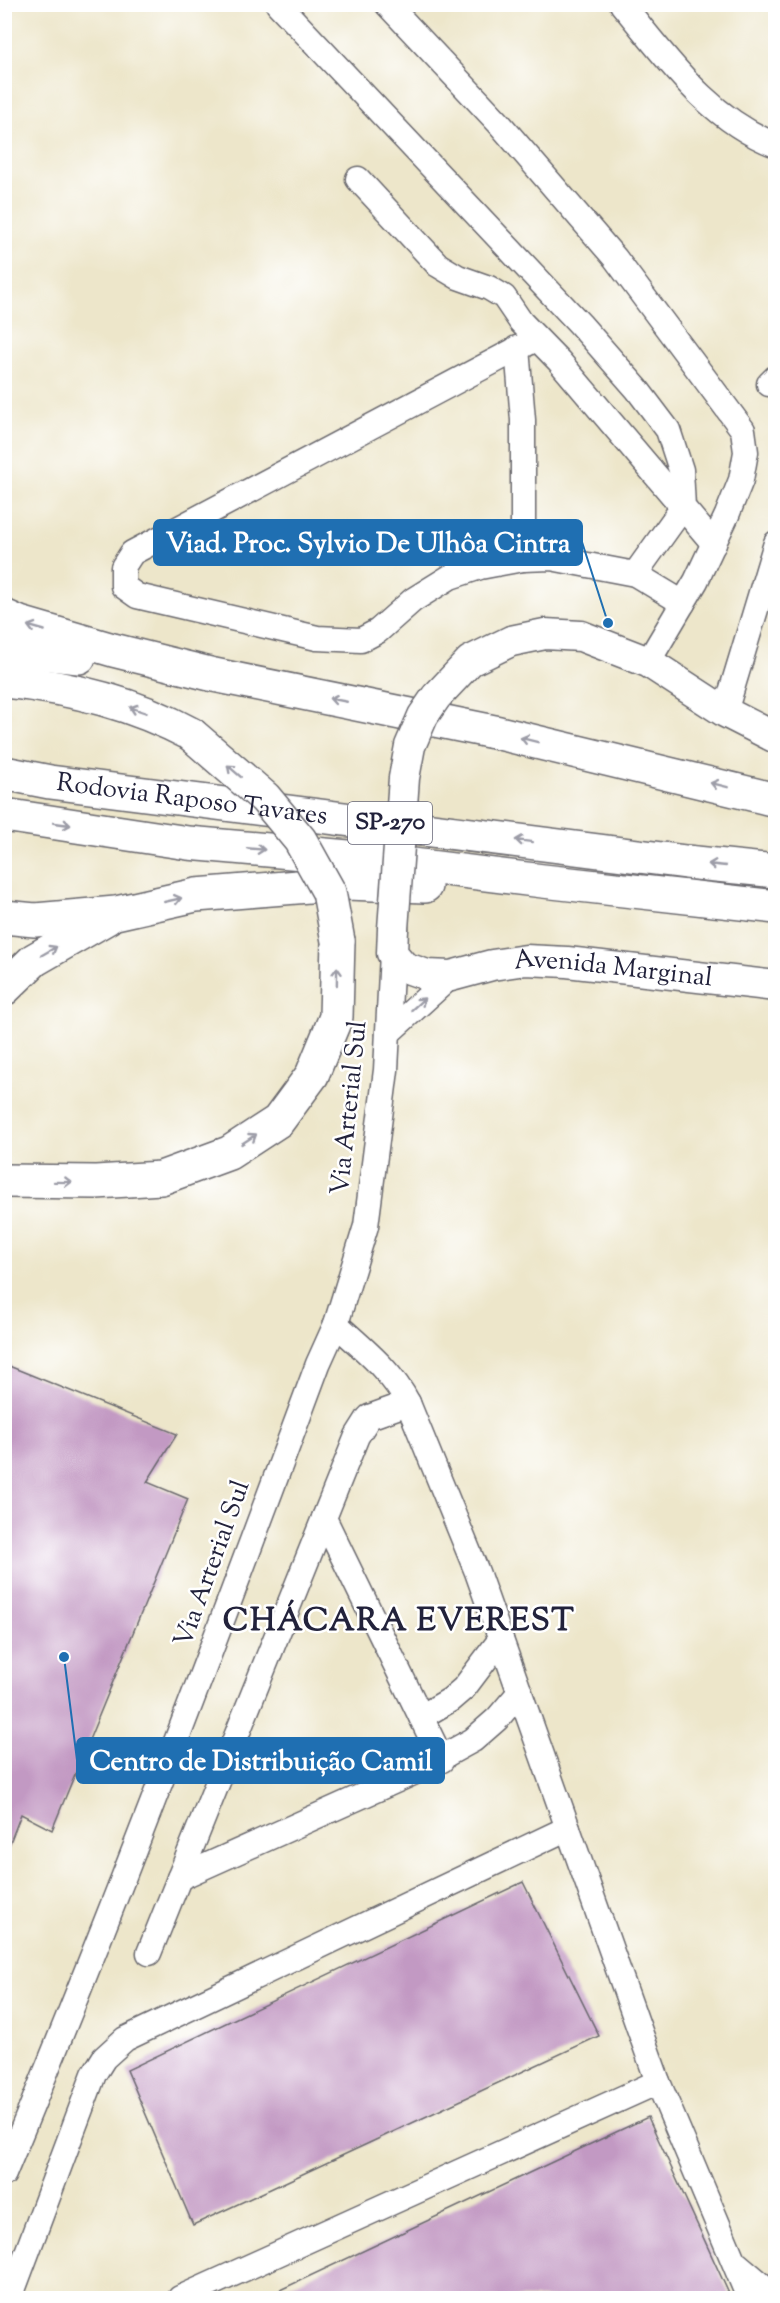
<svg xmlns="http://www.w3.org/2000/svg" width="780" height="2303" viewBox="0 0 780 2303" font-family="'Sorts Mill Goudy',serif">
<rect width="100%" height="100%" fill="#fff"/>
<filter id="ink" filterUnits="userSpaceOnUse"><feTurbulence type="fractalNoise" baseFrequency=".0167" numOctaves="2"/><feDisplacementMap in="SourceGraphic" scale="12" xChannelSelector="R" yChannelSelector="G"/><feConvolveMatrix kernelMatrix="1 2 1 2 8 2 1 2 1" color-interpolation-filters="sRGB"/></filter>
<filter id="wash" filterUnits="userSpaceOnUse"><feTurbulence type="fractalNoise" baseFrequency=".008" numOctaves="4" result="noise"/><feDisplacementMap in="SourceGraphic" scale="24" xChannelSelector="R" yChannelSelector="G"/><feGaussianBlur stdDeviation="1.35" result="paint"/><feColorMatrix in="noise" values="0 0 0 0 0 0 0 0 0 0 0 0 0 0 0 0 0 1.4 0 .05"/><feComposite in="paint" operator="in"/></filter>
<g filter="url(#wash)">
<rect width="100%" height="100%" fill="#ede6ca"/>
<g id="blocks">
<!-- building -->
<g fill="#c299c3">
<polygon points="4,1364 177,1434 147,1482 188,1499 52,1830 21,1814 6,1853"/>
<polygon points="523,1882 599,2036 193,2225 127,2070"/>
<polygon points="648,2117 731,2298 263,2298"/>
</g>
</g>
</g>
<g filter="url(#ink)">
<use href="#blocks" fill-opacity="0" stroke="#69676d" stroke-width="1.5"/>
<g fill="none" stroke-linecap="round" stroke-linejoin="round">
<defs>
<g id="minor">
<polyline points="278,4 580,324 637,389 668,430 681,470 683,507 635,574"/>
<polyline points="387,4 498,122 615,258 743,430 746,452 741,480 727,515 696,581 648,662"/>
<path d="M622,4C667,58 708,119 776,145"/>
<polyline points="358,179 438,265 458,277 489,288 504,297 521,322 559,361 714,544"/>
<polyline points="536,339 132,553 123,567 123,586 137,596 317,638 361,640 378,631 413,600 450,577 480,567 523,559 551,558 635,574 683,603"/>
<polyline points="517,348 523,420 523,559"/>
<polyline points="769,384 776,377"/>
<polyline points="725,712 776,543"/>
<polyline points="388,1033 451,976"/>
<path d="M336,1324C362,1348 391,1370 408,1403L477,1572L658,2082L749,2298"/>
<polyline points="421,1717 450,1700 464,1688 501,1639"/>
<polyline points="442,1757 473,1740 497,1719 520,1692"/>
<polyline points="179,1878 442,1760 324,1518"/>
<polyline points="149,1953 357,1436 369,1417 408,1403"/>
<path d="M4,2174C115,1907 217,1636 318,1364L336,1324L366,1226L386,1070L392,953"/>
<polyline points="737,2264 776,2297"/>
<polyline points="10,2298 94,2074 104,2058 125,2039 568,1828"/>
<polyline points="180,2298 658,2082"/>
</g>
<g id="major">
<polyline points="436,697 470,661 511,641 545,634 581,636 648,662 725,712 776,738"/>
<path id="s1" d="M393,929L392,953L404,967L427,975L451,976L492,965L526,960L567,962L776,986"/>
</g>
<g id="highway">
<polyline points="4,616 20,623 113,650 214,675 499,733 776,800"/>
<polyline points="4,649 79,657"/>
<path d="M4,681C70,687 133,703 191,734"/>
<path id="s2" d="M4,773L50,782L686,862L776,871"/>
<polyline points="4,815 188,843 348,857 543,881 776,907"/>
<polyline points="4,917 35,920 116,913 196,895 347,883 425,886"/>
<polyline points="4,989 34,960 107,918"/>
<polyline points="4,1181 96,1182 161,1178 229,1153 278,1121 312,1075 336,1017 338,941"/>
</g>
</defs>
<!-- minor casing -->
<use href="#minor" stroke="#69676d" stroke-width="27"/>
<!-- major casing -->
<use href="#major" stroke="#69676d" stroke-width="33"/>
<!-- highway casing -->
<use href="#highway" stroke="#69676d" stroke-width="36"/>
<!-- minor -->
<use href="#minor" stroke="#fff" stroke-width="24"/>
<!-- major -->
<use href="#major" stroke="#fff" stroke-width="30"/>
<!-- highway -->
<use href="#highway" stroke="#fff" stroke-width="33"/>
<defs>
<polyline id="major-bridge" points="393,929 404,778 410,746 423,716 436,697"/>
<polyline id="highway-bridge" points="191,734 265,798 300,840 329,892 338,941"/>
</defs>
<!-- major-bridge casing -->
<use href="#major-bridge" stroke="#69676d" stroke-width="33" stroke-linecap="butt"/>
<!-- highway-bridge casing -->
<use href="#highway-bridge" stroke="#69676d" stroke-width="36" stroke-linecap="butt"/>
<!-- major-bridge -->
<use href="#major-bridge" stroke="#fff" stroke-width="30"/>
<!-- highway-bridge -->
<use href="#highway-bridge" stroke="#fff" stroke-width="33"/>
</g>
<!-- one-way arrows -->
<defs><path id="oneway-shaft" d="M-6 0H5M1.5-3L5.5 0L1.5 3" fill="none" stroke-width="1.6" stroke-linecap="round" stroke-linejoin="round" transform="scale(1.5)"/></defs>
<g stroke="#9c9ca7">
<use href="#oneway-shaft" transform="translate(36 628) rotate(-164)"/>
<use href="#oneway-shaft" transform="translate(338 700) rotate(-169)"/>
<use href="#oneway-shaft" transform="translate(138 710) rotate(-161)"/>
<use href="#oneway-shaft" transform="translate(529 740) rotate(-166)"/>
<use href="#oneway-shaft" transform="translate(234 771) rotate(-139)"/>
<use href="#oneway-shaft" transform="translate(719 785) rotate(-166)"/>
<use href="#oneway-shaft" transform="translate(62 824) rotate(8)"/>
<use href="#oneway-shaft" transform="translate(524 841) rotate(-173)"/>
<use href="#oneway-shaft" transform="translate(256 849) rotate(5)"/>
<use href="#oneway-shaft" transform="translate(717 865) rotate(-174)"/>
<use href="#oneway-shaft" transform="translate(173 900) rotate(-13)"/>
<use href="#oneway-shaft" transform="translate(49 951) rotate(-30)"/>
<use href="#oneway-shaft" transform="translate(337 976) rotate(-89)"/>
<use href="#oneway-shaft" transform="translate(418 1004) rotate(-42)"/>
<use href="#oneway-shaft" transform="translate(249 1139) rotate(-33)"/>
<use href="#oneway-shaft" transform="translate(63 1182) rotate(1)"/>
</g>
</g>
<g text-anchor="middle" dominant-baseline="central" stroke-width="5" stroke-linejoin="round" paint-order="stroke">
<!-- shield labels -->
<rect fill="#fff" stroke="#646476" stroke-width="1.5" x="348" y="802" width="84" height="42" rx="4.5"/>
<g font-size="24" font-weight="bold" fill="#22223b">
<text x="390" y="823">SP-270</text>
</g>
<!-- street labels -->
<g font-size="26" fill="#22223b" stroke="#fff">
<text stroke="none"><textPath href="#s2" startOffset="190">Rodovia Raposo Tavares</textPath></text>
<text stroke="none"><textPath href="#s1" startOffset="255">Avenida Marginal</textPath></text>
<text transform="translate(350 1108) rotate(-84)">Via Arterial Sul</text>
<text transform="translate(213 1564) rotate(-70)">Via Arterial Sul</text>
</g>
<!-- district labels -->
<g font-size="32" font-weight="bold" letter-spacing="1.5" fill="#22223b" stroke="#fff">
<text x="399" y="1622">CHÁCARA EVEREST</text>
</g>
</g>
<!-- callouts -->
<path fill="none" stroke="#1f6fb2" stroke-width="2" d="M608 623L582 542M64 1657L77 1760"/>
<g fill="#1f6fb2" stroke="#fff" stroke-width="2">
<circle cx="608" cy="623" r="6"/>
<circle cx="64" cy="1657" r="6"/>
</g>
<g fill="#1f6fb2" stroke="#1f6fb2" stroke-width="2">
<rect x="154" y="520" width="428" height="45" rx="6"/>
<rect x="77" y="1738" width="367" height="45" rx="6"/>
</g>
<g font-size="27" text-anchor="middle" font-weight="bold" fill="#fff">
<text x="368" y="552">Viad. Proc. Sylvio De Ulhôa Cintra</text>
<text x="261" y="1770">Centro de Distribuição Camil</text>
</g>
<!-- margin -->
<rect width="780" height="2303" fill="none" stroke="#fff" stroke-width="24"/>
</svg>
